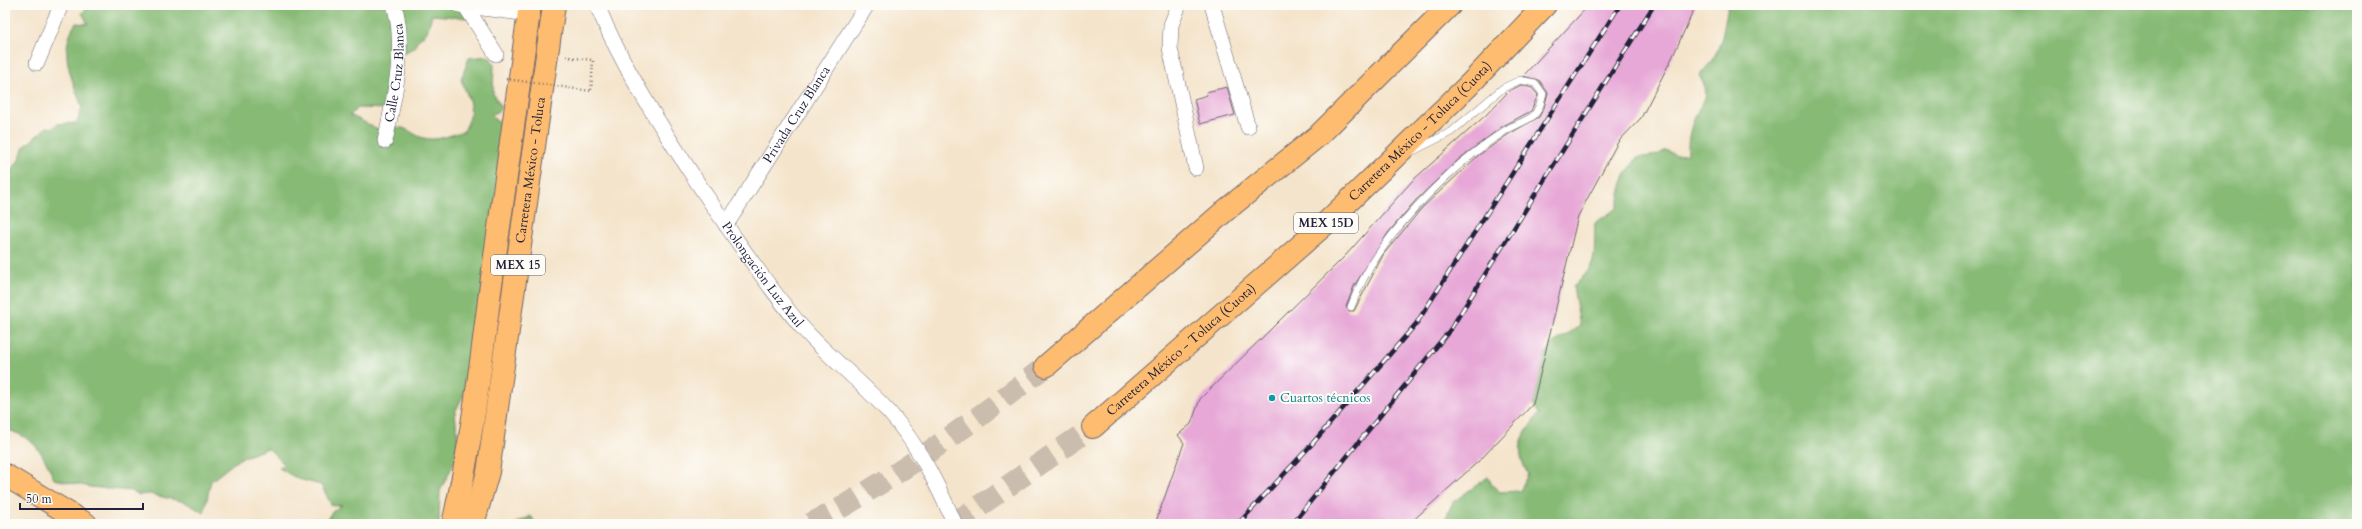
<svg xmlns="http://www.w3.org/2000/svg" width="2362" height="529" viewBox="0 0 2362 529" font-family="Cardo,serif">
<rect width="100%" height="100%" fill="#fdfcf7"/>
<filter id="ink" filterUnits="userSpaceOnUse"><feTurbulence type="fractalNoise" baseFrequency=".025" numOctaves="2"/><feDisplacementMap in="SourceGraphic" scale="8" xChannelSelector="R" yChannelSelector="G"/><feConvolveMatrix kernelMatrix="1 2 1 2 8 2 1 2 1" color-interpolation-filters="sRGB"/></filter>
<filter id="wash" filterUnits="userSpaceOnUse"><feTurbulence type="fractalNoise" baseFrequency=".012" numOctaves="4" result="noise"/><feDisplacementMap in="SourceGraphic" scale="16" xChannelSelector="R" yChannelSelector="G"/><feGaussianBlur stdDeviation="0.9" result="paint"/><feColorMatrix in="noise" values="0 0 0 0 0 0 0 0 0 0 0 0 0 0 0 0 0 1.4 0 .05"/><feComposite in="paint" operator="in"/></filter>
<g filter="url(#wash)">
<rect width="100%" height="100%" fill="#f4e4cb"/>
<!-- forest -->
<g fill="#86ba75" stroke="#546e58">
<path d="M82,5H469L467,18L432,15L427,32L416,42V46L398,57L390,109L358,108L350,115L384,132C407,119 410,138 430,139C440,140 454,134 464,131C476,109 469,101 461,79L469,58L489,56L494,64L493,93L501,107L498,112L492,114L496,121L507,123L512,148L531,173L505,271L502,298L495,304L466,390L455,412L459,453L440,491L439,524H321L324,520H328L332,512L342,505L332,506L321,485L298,479L279,468L284,464L268,448L239,459L211,481L204,513L185,502L149,494L139,495L132,491L90,487L54,479C42,452 36,438 5,429V180L19,160L24,147L47,127L53,128L57,124L77,123L82,107C72,79 57,50 76,23L88,24L82,13L86,9Z"/>
<path d="M1728,5H2357V524H1443L1453,502L1488,477L1492,485L1500,492L1520,491L1528,474C1513,447 1522,436 1539,414L1528,395L1529,378L1553,343L1580,326L1573,287C1600,262 1593,257 1595,223L1617,208L1624,177L1637,158L1658,155L1665,150L1676,155L1688,154C1687,143 1690,128 1695,117C1704,96 1712,99 1699,75C1722,54 1723,33 1728,5Z"/>
<polygon points="531,516 536,524 516,524 517,523"/>
</g>
<g id="blocks">
<!-- building -->
<g fill="#e7a8d7">
<polygon points="1589,5 1696,5 1672,58 1641,118 1618,142 1578,216 1533,404 1481,459 1409,524 1155,524 1184,443 1178,435 1191,424 1200,399 1346,255 1413,180 1486,115 1509,91 1521,85 1532,88 1538,95 1531,111 1503,126 1459,159 1415,201 1388,233 1354,286 1346,307 1349,311 1354,311 1383,255 1423,207 1479,155 1509,134 1539,117 1544,108 1548,93 1539,80 1523,76"/>
<polygon points="1227,87 1235,115 1200,124 1194,99 1207,95 1206,92"/>
</g>
</g>
</g>
<g filter="url(#ink)">
<use href="#blocks" fill-opacity="0" stroke="#6c666d" stroke-width="1"/>
<g fill="none" stroke-linecap="round" stroke-linejoin="round">
<!-- highway-tunnel -->
<g stroke="#cabdae" stroke-width="22" stroke-dasharray="22 11" stroke-linecap="butt">
<path d="M810,524C833,513 854,500 876,486C935,450 991,408 1046,366"/>
<polyline points="953,524 1093,427"/>
</g>
<defs>
<path id="lane" d="M1351,307C1369,256 1409,212 1448,175C1466,158 1485,144 1506,130C1514,125 1525,122 1533,116C1539,111 1541,102 1543,94L1535,83L1520,80L1503,88L1451,132L1413,151"/>
<g id="street">
<polyline points="459,5 529,14"/>
<path id="s1" d="M597,5C623,69 662,128 699,185C731,233 763,280 800,325C827,356 861,381 889,412C918,444 937,484 955,524"/>
<polyline points="1179,5 1171,25 1170,48 1196,168"/>
<polyline points="1212,5 1248,127"/>
<polyline points="466,7 496,54"/>
<polyline points="37,63 61,5"/>
<path id="s2" d="M385,141C394,99 407,46 394,5"/>
<path id="s3" d="M726,225L867,5"/>
</g>
<g id="primary">
<path d="M453,524C471,447 480,370 490,292C503,196 516,100 530,5"/>
<path id="s4" d="M473,524L488,472L554,5"/>
</g>
<g id="highway">
<polyline points="1046,366 1226,210 1319,135 1450,5"/>
<path id="s5" d="M1093,427L1324,225L1469,85L1545,5"/>
<polyline points="5,475 86,524"/>
</g>
</defs>
<!-- lane casing -->
<use href="#lane" stroke="#6c666d" stroke-width="8"/>
<!-- street casing -->
<use href="#street" stroke="#6c666d" stroke-width="16"/>
<!-- primary casing -->
<use href="#primary" stroke="#6c666d" stroke-width="24"/>
<!-- highway casing -->
<use href="#highway" stroke="#6c666d" stroke-width="24"/>
<!-- path -->
<polyline stroke="#6c666d" stroke-width="2.5" stroke-dasharray="1 3" stroke-linecap="butt" points="566,57 593,60 591,91"/>
<!-- lane -->
<use href="#lane" stroke="#fff" stroke-width="7"/>
<!-- street -->
<use href="#street" stroke="#fff" stroke-width="15"/>
<!-- primary -->
<use href="#primary" stroke="#febc70" stroke-width="22"/>
<!-- highway -->
<use href="#highway" stroke="#febc70" stroke-width="22"/>
<defs>
<g id="rail">
<polyline points="1238,524 1312,444 1416,324 1620,5"/>
<polyline points="1292,524 1450,330 1654,5"/>
</g>
</defs>
<!-- rail casing -->
<use href="#rail" stroke="#22223b" stroke-width="4.5"/>
<!-- rail -->
<use href="#rail" stroke="#fdfcf7" stroke-width="3" stroke-dasharray="9" stroke-linecap="butt"/>
<!-- path-bridge -->
<polyline stroke="#6c666d" stroke-width="2.5" stroke-dasharray="1 3" stroke-linecap="butt" points="506,79 591,91"/>
</g>
</g>
<!-- markers -->
<circle fill="#0f9aa8" stroke="#fdfcf7" stroke-width="1.5" cx="1272" cy="398" r="4"/>
<g text-anchor="middle" dominant-baseline="central" stroke-width="4" stroke-linejoin="round" paint-order="stroke">
<!-- shield labels -->
<g fill="#fdfcf7" stroke="#646373" stroke-width="1">
<rect x="1294" y="213" width="64" height="20" rx="3"/>
<rect x="491" y="255" width="54" height="20" rx="3"/>
</g>
<g font-size="12" font-weight="bold" fill="#22223b">
<text x="1326" y="223">MEX 15D</text>
<text x="518" y="265">MEX 15</text>
</g>
<!-- street labels -->
<g font-size="13" fill="#22223b" stroke="#fdfcf7">
<text stroke="none"><textPath href="#s2" startOffset="69">Calle Cruz Blanca</textPath></text>
<text stroke="none"><textPath href="#s3" startOffset="131">Privada Cruz Blanca</textPath></text>
<text stroke="none"><textPath href="#s5" startOffset="441">Carretera México - Toluca (Cuota)</textPath></text>
<text stroke="none"><textPath href="#s4" startOffset="359">Carretera México - Toluca</textPath></text>
<text stroke="none"><textPath href="#s1" startOffset="317">Prolongación Luz Azul</textPath></text>
<text stroke="none"><textPath href="#s5" startOffset="117">Carretera México - Toluca (Cuota)</textPath></text>
</g>
<!-- culture labels -->
<g font-size="13" fill="#0d838f" stroke="#fdfcf7" text-anchor="start">
<text x="1280" y="398">Cuartos técnicos</text>
</g>
</g>
<!-- margin -->
<rect width="2362" height="529" fill="none" stroke="#fdfcf7" stroke-width="20"/>
<!-- scale -->
<path d="M20 503v6h123v-6" fill="none" stroke="#22223b" stroke-width="2"/>
<text x="26" y="503" font-size="12" fill="#22223b" stroke="#fdfcf7" stroke-width="3" paint-order="stroke">50 m</text>
</svg>
